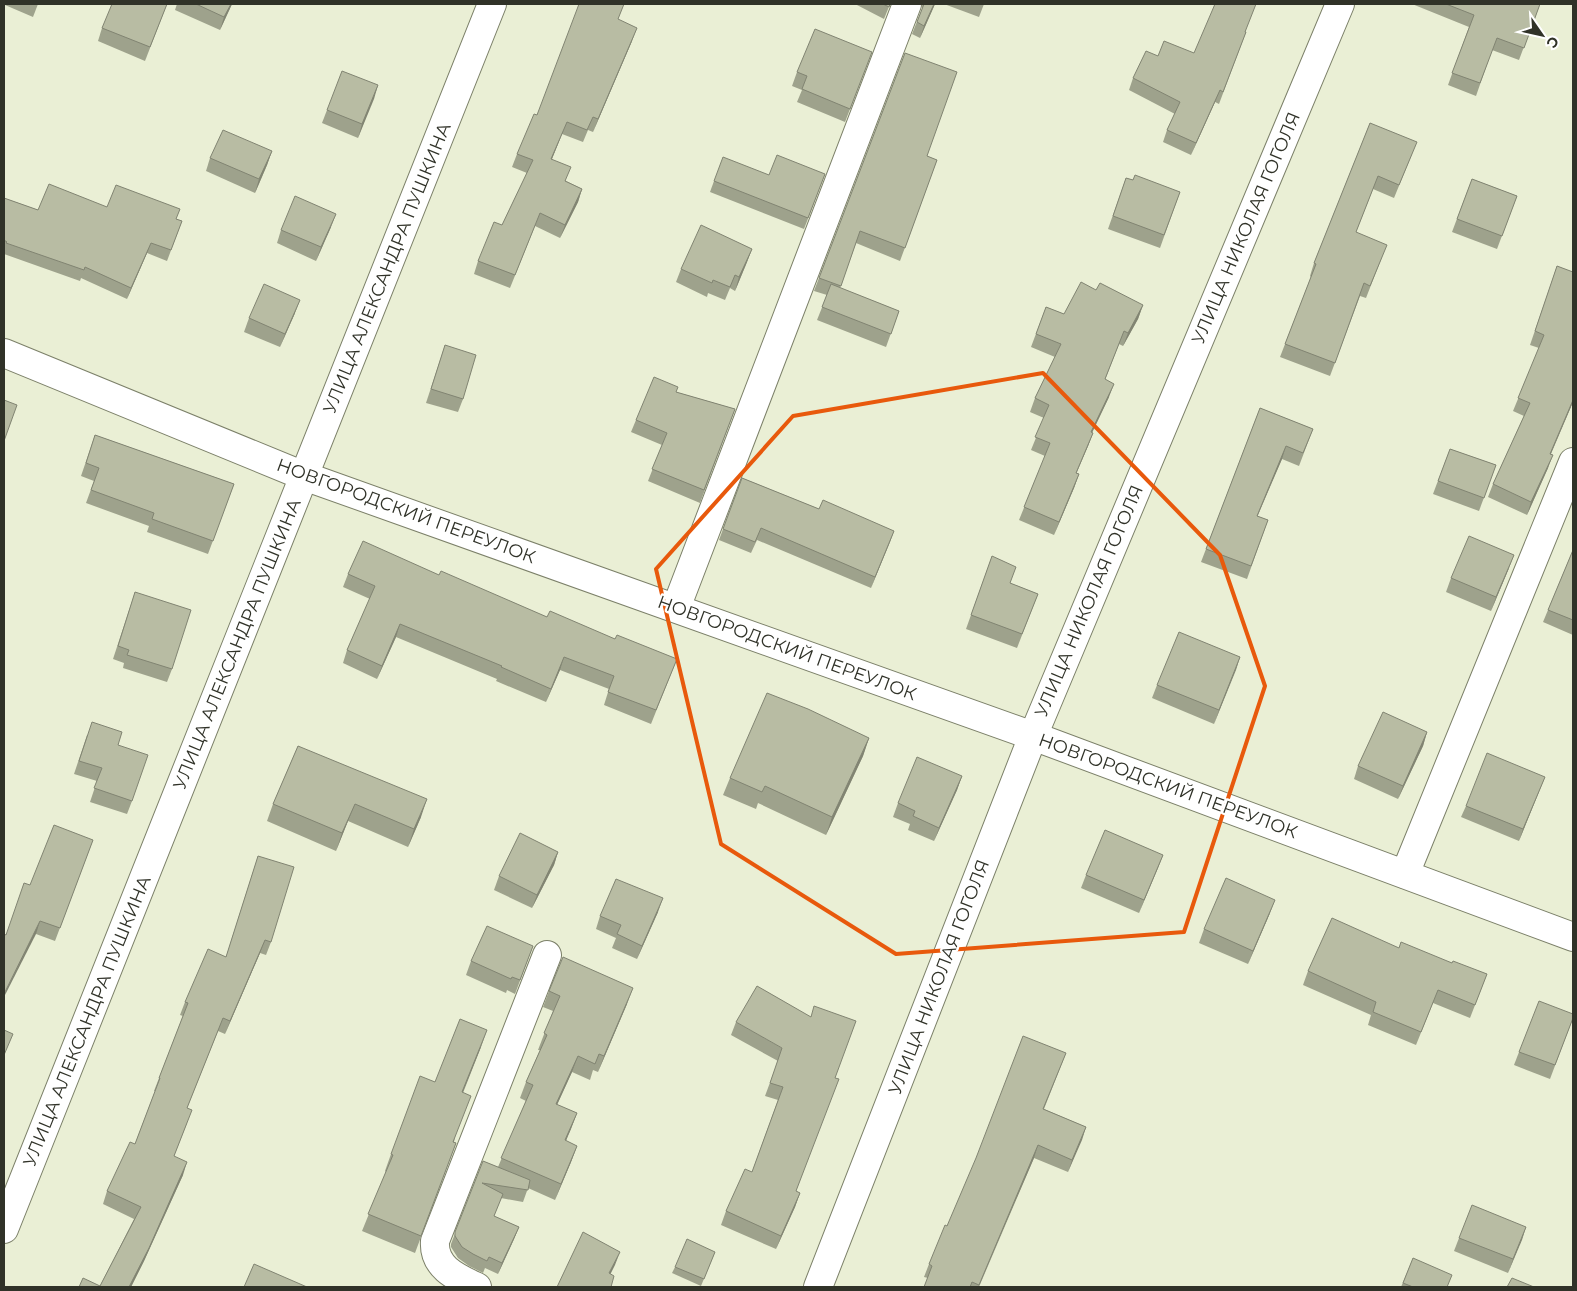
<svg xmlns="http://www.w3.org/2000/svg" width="1577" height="1291" viewBox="0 0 1577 1291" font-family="Montserrat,sans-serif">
<rect width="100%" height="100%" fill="#eaefd5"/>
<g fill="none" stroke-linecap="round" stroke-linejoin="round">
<defs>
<g id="minor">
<polyline points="4,353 304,476 1033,736 1573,937"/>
<polyline points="676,608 907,4"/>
<polyline points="1405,874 1573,462"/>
<polyline points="4,1229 492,4"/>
<path d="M477,1287C456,1277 433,1267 435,1241L547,955"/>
<polyline points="818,1287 1033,736 1340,4"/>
</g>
</defs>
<!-- minor casing -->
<use href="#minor" stroke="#7c8069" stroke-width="30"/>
<!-- minor -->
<use href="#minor" stroke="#fff" stroke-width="28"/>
</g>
<!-- wall -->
<g fill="#9ea28c">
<polygon points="5,4 38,4 33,17 5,5"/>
<polygon points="167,4 145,61 98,41 102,28"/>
<polygon points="177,4 232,4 220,30 175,10"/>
<polygon points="855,4 890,4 884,19"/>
<polygon points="922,4 935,4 920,38 912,34 922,9"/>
<polygon points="944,4 984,4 979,17"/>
<polygon points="1412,4 1540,4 1519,60 1492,50 1476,96 1448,85 1469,27"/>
<polygon points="618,19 632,41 593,132 588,130 583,142 562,134 552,159 566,181 582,189 578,202 560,238 535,226 510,288 474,274 478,261 502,225 527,173 512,167 517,154 537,115"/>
<polygon points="1245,32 1246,32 1219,104 1215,102 1191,155 1163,142 1167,130 1175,114 1129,90 1133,78 1158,56 1194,53"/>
<polygon points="872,52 845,122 797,102 802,90 792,86 797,72"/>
<polygon points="905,53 927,156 937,160 900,261 856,243 840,288 899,311 886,347 817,320 827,295 814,291"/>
<polygon points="378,85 358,138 322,123 327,110"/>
<polygon points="1370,123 1412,154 1394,198 1373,189 1356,232 1382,257 1366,298 1360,296 1330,376 1280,357 1311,277 1310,276 1314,263"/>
<polygon points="272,151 267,165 255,193 206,171 210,158"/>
<polygon points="825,174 804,229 710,192 714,181"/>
<polygon points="1126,178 1133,180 1180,192 1160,248 1108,229"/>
<polygon points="1472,179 1517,196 1497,249 1452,232"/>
<polygon points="4,198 38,210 107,207 176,219 182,221 167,261 147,253 127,299 81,278 80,281 4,254"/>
<polygon points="331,227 316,261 277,243 281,230"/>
<polygon points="752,249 747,262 735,291 730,288 725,300 708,293 707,297 676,282 681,269"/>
<polygon points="1557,266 1572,272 1573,269 1573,402 1551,454 1548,468 1527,515 1488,497 1493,484 1524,416 1513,411 1539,348 1530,345"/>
<polygon points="1143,305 1138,319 1123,346 1119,344 1105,380 1109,397 1092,433 1093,433 1088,446 1076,473 1079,474 1074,488 1054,535 1019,520 1045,456 1031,450 1044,418 1030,412 1035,398 1055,357 1031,347 1046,307 1064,314"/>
<polygon points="295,313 280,347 244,332 249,318"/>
<polygon points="445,345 463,399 458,412 426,403"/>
<polygon points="676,392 735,409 700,503 648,481 662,445 631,432 636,420"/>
<polygon points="1260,408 1313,429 1299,466 1282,459 1257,516 1268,520 1247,579 1201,562"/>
<polygon points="95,435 234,484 208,554 147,532 149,526 86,503 94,481 81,476"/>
<polygon points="1450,449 1496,465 1479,511 1433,494"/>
<polygon points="742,478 819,509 894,531 871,588 757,540 751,553 719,540"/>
<polygon points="1573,550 1573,635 1543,622"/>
<polygon points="992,556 1010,583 1038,594 1017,648 966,629"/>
<polygon points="1509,568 1491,611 1446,592 1451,578"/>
<polygon points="348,574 439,575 547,617 677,659 651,724 604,705 609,689 560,670 546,702 496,681 497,679 396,637 377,679 343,663 347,650 370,599 343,587"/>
<polygon points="135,592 172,669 167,682 123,668 124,663 113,659"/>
<polygon points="1240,657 1214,724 1152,698 1157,685"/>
<polygon points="1427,732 1423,746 1398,799 1354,779 1358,766"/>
<polygon points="87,735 132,801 127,814 90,802 97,781 74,774"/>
<polygon points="869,738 863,756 826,835 758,803 756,809 723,795 730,778"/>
<polygon points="298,746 421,817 408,847 348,821 336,851 267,821 273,804"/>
<polygon points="962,776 957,790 934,841 908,830 910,824 893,817 898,803"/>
<polygon points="1545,777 1519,841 1461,817 1466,806"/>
<polygon points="93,840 55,941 36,934 6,935"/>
<polygon points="558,852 554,865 532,908 494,890 499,876"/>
<polygon points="1163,855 1139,913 1081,888 1086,875"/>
<polygon points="258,856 271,942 266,955 260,953 225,1034 218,1031 187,1108 187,1123 174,1156 183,1175 144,1261 131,1287 79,1287 100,1286 134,1219 103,1204 107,1191 135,1144 155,1091 154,1091 159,1078 183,1016 180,1015 185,1002 226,957"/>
<polygon points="658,912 637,959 612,948 616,938 596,929 600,916"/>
<polygon points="1270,913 1248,964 1199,943 1204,929"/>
<polygon points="533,946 515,994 507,990 506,993 466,975 471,961"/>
<polygon points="1399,948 1452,963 1487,974 1470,1018 1433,1003 1416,1045 1368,1025 1371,1015 1303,985 1308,971"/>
<polygon points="549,991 627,1004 598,1072 593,1070 590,1080 572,1072 557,1105 577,1113 566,1141 577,1146 571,1162 555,1200 528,1188 523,1202 501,1198 494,1216 519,1227 514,1239 498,1274 485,1268 483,1273 469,1266 458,1258 451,1247 451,1244 483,1161 498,1167 526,1101 520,1098 526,1082 540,1050 538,1050 553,1011 543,1007"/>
<polygon points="1573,1018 1550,1079 1514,1065 1519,1052"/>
<polygon points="736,1022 835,1078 796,1191 800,1193 795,1207 776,1249 721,1225 726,1211 752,1172 778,1100 765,1096 778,1061 731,1035"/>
<polygon points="481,1047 463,1093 454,1142 456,1143 415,1253 362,1231 386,1172 385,1171 391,1154 435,1082"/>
<polygon points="1066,1053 1044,1109 1086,1127 1068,1172 1034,1158 979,1287 924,1287 928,1278 924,1277 929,1264 947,1226"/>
<polygon points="1526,1227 1508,1273 1454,1251 1459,1238"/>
<polygon points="715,1252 701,1286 672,1273 675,1267"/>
<polygon points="1413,1258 1447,1287 1401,1287"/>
</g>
<!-- shaded-wall -->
<g fill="#818472">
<polygon points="231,4 232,4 220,30 224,17"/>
<polygon points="934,4 935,4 920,38 924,26"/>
<polygon points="637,28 632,41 593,132 598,119"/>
<polygon points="378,85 374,99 358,138 362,124"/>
<polygon points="1220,90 1215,102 1191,155 1196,143"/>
<polygon points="567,122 562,134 547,171 551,159"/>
<polygon points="272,151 267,165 255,193 259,179"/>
<polygon points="582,189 578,202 560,238 565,225"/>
<polygon points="336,214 331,227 316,261 321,247"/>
<polygon points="151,243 147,253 127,299 131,288"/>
<polygon points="752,249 747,262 735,291 739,277"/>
<polygon points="300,300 295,313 280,347 285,334"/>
<polygon points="1143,305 1138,319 1123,346 1128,333"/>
<polygon points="1114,384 1109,397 1086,445 1091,432"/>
<polygon points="1573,400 1573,402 1545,467 1550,454"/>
<polygon points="1093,433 1088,446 1071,486 1076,473"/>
<polygon points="1286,446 1282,459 1252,529 1257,516"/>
<polygon points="1553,455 1548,468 1527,515 1531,502"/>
<polygon points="1079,474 1074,488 1054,535 1059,522"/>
<polygon points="894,531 890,542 871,588 875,577"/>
<polygon points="1514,555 1509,568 1491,611 1496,597"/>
<polygon points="400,624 396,637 377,679 382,666"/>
<polygon points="564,657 560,670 546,702 551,689"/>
<polygon points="1240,657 1236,670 1214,724 1219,710"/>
<polygon points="1427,732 1423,746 1398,799 1403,786"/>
<polygon points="869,738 863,756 826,835 832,817"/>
<polygon points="962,776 957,790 934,841 939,828"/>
<polygon points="1545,777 1540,789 1519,841 1523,829"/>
<polygon points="427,799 421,817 408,847 414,829"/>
<polygon points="355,804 348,821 336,851 342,833"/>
<polygon points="558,852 554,865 532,908 537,895"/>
<polygon points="1163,855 1158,868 1139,913 1144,900"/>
<polygon points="663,898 658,912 637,959 642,946"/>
<polygon points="1275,900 1270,913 1248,964 1253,951"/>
<polygon points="40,921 36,934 4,997 4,994"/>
<polygon points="265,940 260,953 225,1034 230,1021"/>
<polygon points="633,988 627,1004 598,1072 604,1056"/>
<polygon points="487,1030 481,1047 456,1109 462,1092"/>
<polygon points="578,1056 572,1072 550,1120 556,1104"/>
<polygon points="577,1113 571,1129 559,1156 565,1140"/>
<polygon points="1086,1127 1082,1140 1068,1172 1072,1160"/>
<polygon points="1038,1145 1034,1158 978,1287 979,1285"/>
<polygon points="577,1146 571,1162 555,1200 561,1184"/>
<polygon points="187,1162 183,1175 144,1261 131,1287 129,1287"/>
<polygon points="800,1193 795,1207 776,1249 781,1236"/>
<polygon points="519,1227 514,1239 498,1274 502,1263"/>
<polygon points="1526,1227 1522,1240 1508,1273 1513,1259"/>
<polygon points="620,1252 615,1265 604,1287 609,1273"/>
</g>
<!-- building -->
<g fill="#b8bca3" stroke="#818472">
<polygon points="112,4 167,4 150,47 102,28"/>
<polygon points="196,4 231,4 224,17"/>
<polygon points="579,4 624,4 618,19 637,28 598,119 593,117 587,130 567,122 551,159 571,167 565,181 582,189 565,225 540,213 515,275 478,261 494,222 502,225 533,160 517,154 534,114 537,115"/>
<polygon points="883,4 890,4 889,7"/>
<polygon points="924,4 934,4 924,26 917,22"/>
<polygon points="1215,4 1256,4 1245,32 1246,32 1223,92 1220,90 1196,143 1167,130 1180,102 1133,78 1146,51 1158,56 1164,41 1194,53"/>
<polygon points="1446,4 1540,4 1524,48 1497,38 1480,83 1452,73 1474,15"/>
<polygon points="815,29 872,52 850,109 802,89 807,76 797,72"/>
<polygon points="905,53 957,72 927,156 937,160 905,248 860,231 841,286 819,278"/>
<polygon points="342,71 378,85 362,124 327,110"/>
<polygon points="1370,123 1417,142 1399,185 1378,176 1356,232 1387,245 1370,286 1364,283 1335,363 1285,344 1316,264 1314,263"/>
<polygon points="223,130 272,151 259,179 210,158"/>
<polygon points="777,155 825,174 808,218 714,181 723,157 769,175"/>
<polygon points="1135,175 1180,192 1164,235 1113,216 1126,178 1133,180"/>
<polygon points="1472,179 1517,196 1502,236 1457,219"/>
<polygon points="49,184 107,207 116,185 180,209 176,219 182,221 171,250 151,243 131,288 85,267 84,270 6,243 7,242 4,240 4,198 38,210"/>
<polygon points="295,196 336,214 321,247 281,230"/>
<polygon points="701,225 752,249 739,277 735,275 730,287 713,280 712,283 681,269"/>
<polygon points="1557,266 1573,272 1573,400 1550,454 1553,455 1531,502 1493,484 1530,403 1518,398 1544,335 1535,331"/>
<polygon points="1081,282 1096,290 1100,283 1143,305 1128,333 1124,331 1105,379 1114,384 1091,432 1093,433 1076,473 1079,474 1059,522 1024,507 1050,443 1035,437 1049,405 1035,398 1061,344 1036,334 1046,307 1064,314"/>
<polygon points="264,284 300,300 285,334 249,318"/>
<polygon points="831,284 899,311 891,334 822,307"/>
<polygon points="445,345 476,355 463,399 431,389"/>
<polygon points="654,377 678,387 676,392 735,409 704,490 652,469 667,433 636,420"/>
<polygon points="4,400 17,405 4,441"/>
<polygon points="1260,408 1313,429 1303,453 1286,446 1257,516 1268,520 1251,566 1206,549"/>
<polygon points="95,435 234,484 213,541 152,519 154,513 91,490 99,468 86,463"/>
<polygon points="1450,449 1496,465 1484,498 1438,481"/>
<polygon points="742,478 819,509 823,500 894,531 875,577 761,528 755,542 723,529"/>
<polygon points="1469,536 1514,555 1496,597 1451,578"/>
<polygon points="363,541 439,575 441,571 547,617 550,611 615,639 617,635 677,659 656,710 608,692 614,676 564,657 551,689 501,667 502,666 400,624 382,666 347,650 375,586 348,574"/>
<polygon points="1573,550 1573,620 1548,610"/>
<polygon points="992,556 1016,567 1010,583 1038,594 1022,634 971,615"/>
<polygon points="135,592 191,610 172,669 127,655 129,650 118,646"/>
<polygon points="1179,632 1240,657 1219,710 1157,685"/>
<polygon points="767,693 808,709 869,738 832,817 765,786 762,792 730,778"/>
<polygon points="1383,712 1427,732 1403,786 1358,766"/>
<polygon points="92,722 122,732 118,745 148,755 132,801 94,788 102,768 79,761"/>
<polygon points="298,746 427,799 414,829 355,804 342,833 273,804"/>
<polygon points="1487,753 1545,777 1523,829 1466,806"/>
<polygon points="917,757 962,776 939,828 913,816 915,811 898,803"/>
<polygon points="54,825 93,840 60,928 40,921 4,994 4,934 6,935 24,883 30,885"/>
<polygon points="1105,830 1163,855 1144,900 1086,875"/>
<polygon points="520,833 558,852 537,895 499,876"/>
<polygon points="258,856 294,867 271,942 265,940 230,1021 223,1018 187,1108 192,1110 174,1156 187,1162 149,1248 129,1287 79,1287 83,1278 100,1286 141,1207 107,1191 130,1142 135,1144 160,1078 159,1078 188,1003 185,1002 208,949 226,957"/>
<polygon points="1226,878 1275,900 1253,951 1204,929"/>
<polygon points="616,879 663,898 642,946 617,934 621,925 600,916"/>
<polygon points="1332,918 1399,948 1401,942 1452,963 1453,961 1487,974 1475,1005 1438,990 1421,1032 1373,1012 1376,1002 1308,971"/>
<polygon points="487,926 533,946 520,980 512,977 511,979 471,961"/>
<polygon points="563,957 633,988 604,1056 599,1054 595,1064 578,1056 556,1104 577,1113 565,1140 577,1146 561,1184 501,1158 533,1085 526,1082 547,1035 544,1033 560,996 549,991"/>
<polygon points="757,986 811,1017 814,1006 856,1021 835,1078 839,1079 796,1191 800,1193 781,1236 726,1211 745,1169 752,1172 783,1087 770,1083 782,1048 736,1022"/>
<polygon points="1539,1001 1573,1014 1573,1018 1555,1065 1519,1052"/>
<polygon points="460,1019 487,1030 462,1092 471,1096 453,1142 456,1143 421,1236 368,1214 393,1155 391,1154 420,1076 435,1082"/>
<polygon points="4,1030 13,1034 4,1055"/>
<polygon points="1023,1036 1066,1053 1043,1109 1086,1127 1072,1160 1038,1145 979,1285 972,1282 970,1287 924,1287 932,1266 929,1264 945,1225 947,1226 976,1158"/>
<polygon points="483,1161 530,1180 528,1190 482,1183 503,1194 494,1216 519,1227 502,1263 489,1257 487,1261 473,1254 462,1247 455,1236 455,1232"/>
<polygon points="1472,1205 1526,1227 1513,1259 1459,1238"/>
<polygon points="583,1232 620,1252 609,1273 614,1276 611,1287 557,1287"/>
<polygon points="687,1239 715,1252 704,1279 675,1267"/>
<polygon points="1413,1258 1452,1275 1447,1287 1413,1287 1403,1283"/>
<polygon points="254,1264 307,1287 244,1287"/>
<polygon points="1512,1278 1534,1287 1507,1287"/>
</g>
<!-- marked area -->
<path fill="none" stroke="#e8590c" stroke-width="4" stroke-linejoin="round" d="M1043,373L1220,555L1265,686L1184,932L896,954L721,844L656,569L793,416Z"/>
<g text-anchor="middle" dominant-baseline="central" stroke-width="4.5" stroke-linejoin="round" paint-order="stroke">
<!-- street labels -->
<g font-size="18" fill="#303228" stroke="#fff">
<text transform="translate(1246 228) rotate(-67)">УЛИЦА НИКОЛАЯ ГОГОЛЯ</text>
<text transform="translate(387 268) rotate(-68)">УЛИЦА АЛЕКСАНДРА ПУШКИНА</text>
<text transform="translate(406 511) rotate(20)">НОВГОРОДСКИЙ ПЕРЕУЛОК</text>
<text transform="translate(1089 601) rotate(-67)">УЛИЦА НИКОЛАЯ ГОГОЛЯ</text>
<text transform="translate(237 644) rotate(-68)">УЛИЦА АЛЕКСАНДРА ПУШКИНА</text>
<text transform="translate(787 648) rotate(20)">НОВГОРОДСКИЙ ПЕРЕУЛОК</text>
<text transform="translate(1168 786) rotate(20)">НОВГОРОДСКИЙ ПЕРЕУЛОК</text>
<text transform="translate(939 977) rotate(-69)">УЛИЦА НИКОЛАЯ ГОГОЛЯ</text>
<text transform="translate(87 1021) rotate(-68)">УЛИЦА АЛЕКСАНДРА ПУШКИНА</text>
</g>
</g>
<!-- border -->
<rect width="1577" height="1291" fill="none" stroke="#303228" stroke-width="10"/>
<!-- north arrow -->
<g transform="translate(1542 35) rotate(124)" stroke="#ffffff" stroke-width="4" paint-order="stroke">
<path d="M0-4L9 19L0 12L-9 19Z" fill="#303228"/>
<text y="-8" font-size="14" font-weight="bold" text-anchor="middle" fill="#303228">С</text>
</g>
</svg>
